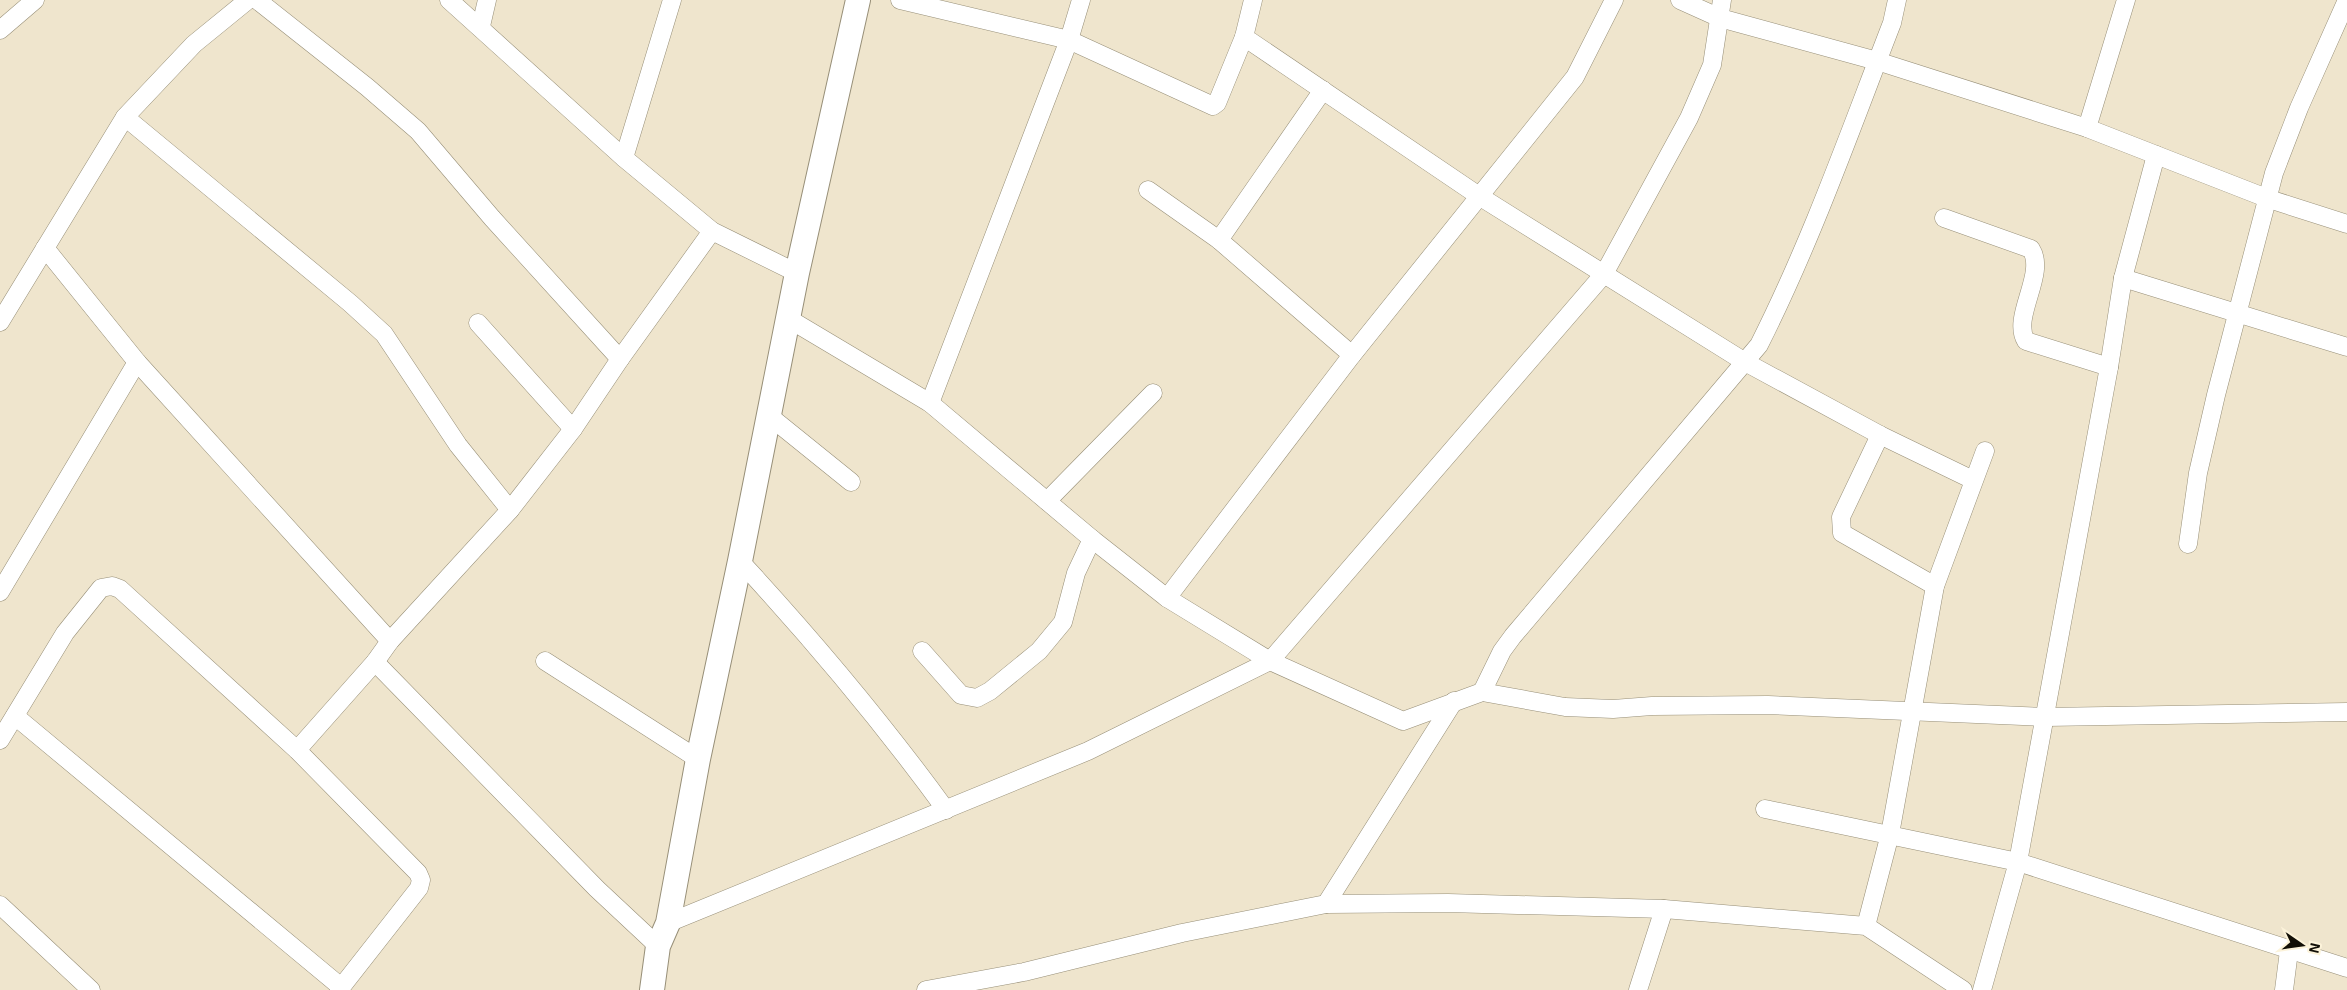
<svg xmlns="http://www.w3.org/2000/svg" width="2347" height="990" viewBox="0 0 2347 990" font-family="'Exo 2',sans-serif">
<rect width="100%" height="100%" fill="#efe5cd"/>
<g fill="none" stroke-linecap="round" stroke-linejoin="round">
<defs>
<g id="street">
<polyline points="257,0 367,87 418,131 492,218 620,359"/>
<polyline points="449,0 624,158 712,231 797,273"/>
<polyline points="900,0 1069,40 1213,106 1217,103 1244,37"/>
<polyline points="1253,0 1244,37 1479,196 1745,362 1880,435 1973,480"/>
<polyline points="1680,0 1720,18 1877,61 2087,128 2269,199 2347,224"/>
<polyline points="481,26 487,0"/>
<polyline points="0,30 35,0"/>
<polyline points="125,117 350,303 384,334 458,445 510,510"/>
<polyline points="2087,128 2126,0"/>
<polyline points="624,158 672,0"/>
<polyline points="1148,190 1219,240 1352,355"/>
<path d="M1944,218L2031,249C2047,274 2011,317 2026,341L2109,367"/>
<polyline points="1219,240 1323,90"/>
<polyline points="45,248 137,362 390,641"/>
<polyline points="2123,278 2347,347"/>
<polyline points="789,319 930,403 1092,539 1167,598 1270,661 1403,721 1482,692 1565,707 1613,709 1652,706 1768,705 2046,717 2347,712"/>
<polyline points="0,322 125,117 194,44 248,0"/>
<polyline points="478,323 573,429"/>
<polyline points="930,403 1069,40 1081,0"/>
<polyline points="768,415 851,482"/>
<polyline points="1880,435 1841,517 1842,533 1935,586"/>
<polyline points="1047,501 1153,393"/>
<polyline points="2188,544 2198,473 2216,395 2274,173 2299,108 2347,0"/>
<path d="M740,561C813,640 882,722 946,810"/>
<polyline points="0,592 137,362"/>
<polyline points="1167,598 1352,355 1575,77 1614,0"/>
<polyline points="922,651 961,695 977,698 990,691 1039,651 1063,622 1076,573 1092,539"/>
<polyline points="545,661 698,759"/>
<polyline points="375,662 597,889 658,946"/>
<path d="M1482,692L1502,651L1513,636L1759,345C1811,242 1850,131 1892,23L1897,0"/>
<polyline points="15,716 341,987"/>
<polyline points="0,740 65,633 101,588 112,586 120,589 297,750 418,873 421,880 419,888 339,990"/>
<polyline points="297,750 375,662 390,641 510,510 573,429 620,359 712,231"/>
<polyline points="1765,809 2018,862 2347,968"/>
<polyline points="1326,904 1454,701"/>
<polyline points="0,905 91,990"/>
<polyline points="668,923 1088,751 1270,661 1604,274 1689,118 1712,65 1722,0"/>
<polyline points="1866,926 1890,834 1935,586 1985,451"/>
<polyline points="926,990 1024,972 1182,933 1326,904 1448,903 1664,909 1866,926 1963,990"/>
<polyline points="1638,990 1664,909"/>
<polyline points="1982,990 2018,862 2109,367 2123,278 2156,155"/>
<polyline points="2284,990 2289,951"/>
</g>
<polyline id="secondary" points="652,990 658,946 668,923 698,759 740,561 797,273 858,0"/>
</defs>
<!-- street casing -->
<use href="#street" stroke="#978f78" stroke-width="19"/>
<!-- secondary casing -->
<use href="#secondary" stroke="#978f78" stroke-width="26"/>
<!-- street -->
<use href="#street" stroke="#fff" stroke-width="18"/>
<!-- secondary -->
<use href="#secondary" stroke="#fff" stroke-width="24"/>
</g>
<!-- north arrow -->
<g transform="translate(2302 945) rotate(103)" stroke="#fcf3da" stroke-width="4" paint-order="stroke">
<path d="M0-4L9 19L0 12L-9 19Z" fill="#120f07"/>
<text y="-8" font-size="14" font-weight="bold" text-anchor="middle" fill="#120f07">N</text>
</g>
</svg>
